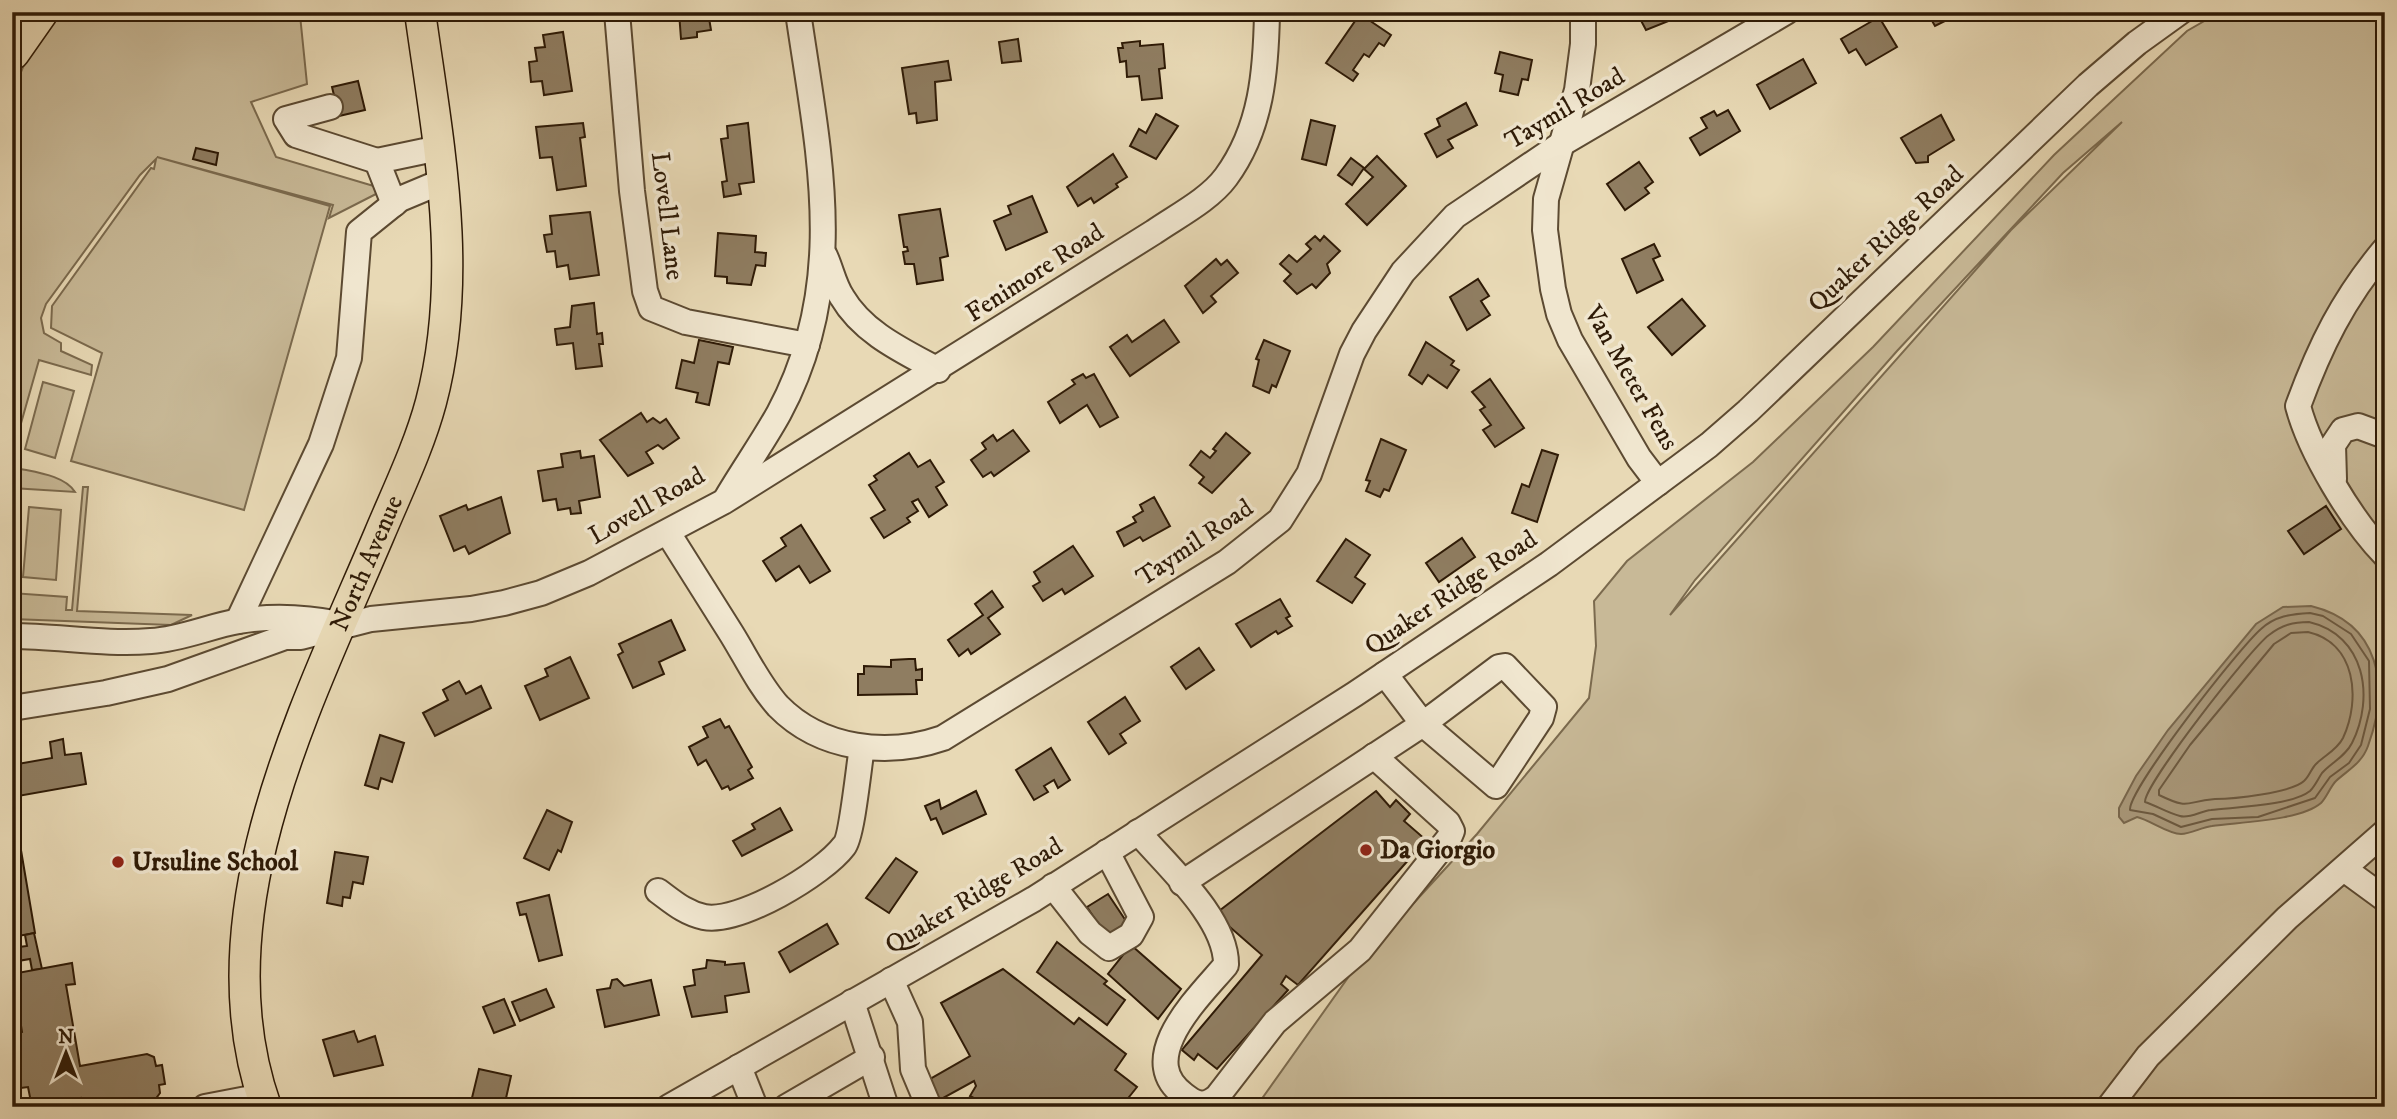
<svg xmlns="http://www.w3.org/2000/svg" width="2397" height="1119" viewBox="0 0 2397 1119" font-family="'IM FELL DW Pica',serif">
<rect width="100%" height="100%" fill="#e8d9b5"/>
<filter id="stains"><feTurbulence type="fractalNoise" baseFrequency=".00286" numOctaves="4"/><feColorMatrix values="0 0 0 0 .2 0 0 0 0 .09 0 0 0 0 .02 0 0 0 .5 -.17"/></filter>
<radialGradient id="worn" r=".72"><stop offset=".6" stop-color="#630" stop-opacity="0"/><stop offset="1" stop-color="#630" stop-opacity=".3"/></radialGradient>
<!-- green -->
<g fill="#c8b997" stroke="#7b6a4e" stroke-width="2" fill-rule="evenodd">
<polygon points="62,12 302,12 300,15 307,84 251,102 276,157 377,187 376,194 329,218 333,205 157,157 330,206 244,510 71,461 102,353 51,328 52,306 151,168 154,169 156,159 140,175 46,304 41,318 44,333 61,343 61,351 92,365 91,375 39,360 12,455 12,93 32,46"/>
<path d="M2220,12H2385V1107H1256L1357,965L1477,834L1589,698L1596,646L1594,601L1627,561L1753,462L1873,347L2054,155L2187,31ZM2122,122L2011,230L1670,615L1695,580L1897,351L2063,173Z"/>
<polygon points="43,382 74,391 55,458 25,449"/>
<path d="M12,467C31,472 64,474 75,492L12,488Z"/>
<polygon points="83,487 88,487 77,611 192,615 171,625 12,619 12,593 67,597 66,610 72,610"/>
<polygon points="29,507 61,510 56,580 23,577"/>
</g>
<!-- water -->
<path fill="#a9987a" stroke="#78664c" stroke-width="2" d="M2311,606C2380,623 2390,686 2368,746C2362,763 2348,770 2336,781C2330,787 2327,797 2321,803C2300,821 2239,822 2212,826C2202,827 2191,834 2181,834C2168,834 2150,820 2137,817L2124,823L2119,817V808L2136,776L2168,730L2256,624L2283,607Z"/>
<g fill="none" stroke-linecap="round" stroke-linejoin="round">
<!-- shore -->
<g stroke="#6c5940" stroke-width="2">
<path d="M2310,613L2323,616L2351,634L2369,661L2370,709L2361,745L2349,763L2330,777L2315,798L2258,817L2212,819L2181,827L2153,814L2130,810C2128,790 2239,648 2261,629C2275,616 2291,614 2310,613Z"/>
<path d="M2309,622C2365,635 2375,697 2352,743C2345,757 2332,762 2322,773C2318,779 2315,786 2310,791C2291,806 2234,807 2211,810C2201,811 2189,819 2180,816C2168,813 2157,806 2145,802C2144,785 2250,649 2269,635C2282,625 2293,622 2309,622Z"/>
<path d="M2308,632C2356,643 2361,699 2343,738C2337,750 2325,755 2316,764C2311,769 2309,777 2304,781C2291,793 2233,799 2215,799C2184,801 2192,811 2159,795V790L2190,745L2274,644L2291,633Z"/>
</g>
<!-- stream -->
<polyline stroke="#78664c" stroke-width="6" points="2379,683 2385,685"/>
</g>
<!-- building -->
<g fill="#8f7d61" stroke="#2e1a06" stroke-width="2">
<polygon points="679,12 708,12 711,30 697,32 697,37 681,39"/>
<polygon points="1679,12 1681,16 1646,30 1637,13"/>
<polygon points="1963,12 1935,26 1927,12"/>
<polygon points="1360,14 1391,35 1384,46 1379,43 1369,57 1364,54 1353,70 1358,74 1353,81 1326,63"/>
<polygon points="1879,17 1897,47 1866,65 1856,49 1849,53 1841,39"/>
<polygon points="563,32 572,91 544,95 542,81 531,82 529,62 537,61 535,48 545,47 543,35"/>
<polygon points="1018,39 1021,61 1002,63 999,42"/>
<polygon points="1140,41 1140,46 1163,44 1165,68 1159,69 1162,98 1142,100 1139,76 1127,77 1126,61 1120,62 1118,48 1123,48 1122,43"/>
<polygon points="1500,52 1532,60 1528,80 1522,79 1518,95 1500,91 1503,75 1495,73"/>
<polygon points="1803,59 1816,83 1770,109 1757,85"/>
<polygon points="948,61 951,80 935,82 937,120 917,123 916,113 909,114 902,68"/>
<polygon points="358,81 365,110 339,116 332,87"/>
<polygon points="1466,103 1477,125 1448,140 1453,148 1437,157 1425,134 1440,126 1437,119"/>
<polygon points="1728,110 1740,131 1700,155 1690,138 1707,128 1701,118 1714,111 1717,116"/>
<polygon points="1156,114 1178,126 1156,159 1130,146 1139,129 1146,133"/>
<polygon points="1941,115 1954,140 1928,156 1928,162 1916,163 1901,138"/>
<polygon points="1311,120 1335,126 1326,165 1302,159"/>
<polygon points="583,123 585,137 580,138 586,186 557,190 552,157 540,158 536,127"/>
<polygon points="748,123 754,182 739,184 741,194 724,197 722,182 727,181 721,139 728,138 727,126"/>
<polygon points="196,148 218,153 216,165 193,159"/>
<polygon points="1113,154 1127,177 1116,184 1118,187 1094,203 1091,198 1078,206 1067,187"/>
<polygon points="1377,156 1406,186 1367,225 1346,204 1373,177 1364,169"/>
<polygon points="1351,158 1364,168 1352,185 1338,175"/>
<polygon points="1639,162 1653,182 1645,188 1649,193 1625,210 1607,184"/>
<polygon points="1032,196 1047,232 1006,250 994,221 1011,214 1008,206"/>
<polygon points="940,209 948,256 940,258 943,280 917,284 914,264 905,264 903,252 908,251 907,247 904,247 899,215"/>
<polygon points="590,212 599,275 570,279 568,265 557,267 555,251 547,252 544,235 552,234 550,216"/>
<polygon points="718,233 756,236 755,252 766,253 765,266 756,265 751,285 727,283 727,277 715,276"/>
<polygon points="1315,236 1320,241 1324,236 1340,251 1327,264 1330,273 1316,288 1312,284 1297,294 1284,281 1291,274 1280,264 1289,255 1297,262 1311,249 1306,244"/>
<polygon points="1654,244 1660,256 1653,259 1663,280 1637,293 1622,259"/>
<polygon points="1216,259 1221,265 1227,260 1238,273 1211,296 1216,302 1203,313 1185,286"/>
<polygon points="1478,279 1489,296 1481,301 1490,315 1467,330 1450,297"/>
<polygon points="1682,299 1705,326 1672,355 1648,327"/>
<polygon points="594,303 597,334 602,333 603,344 599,344 602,366 576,369 573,343 557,345 555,329 570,327 572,306"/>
<polygon points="1164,320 1179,342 1130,376 1110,347 1127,335 1132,342"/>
<polygon points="699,340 733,347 729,364 718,362 709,405 696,402 698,393 676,388 682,360 694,363"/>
<polygon points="1264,340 1290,351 1276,387 1272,385 1269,393 1253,386 1259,360 1256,359"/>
<polygon points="1426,342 1454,361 1451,365 1459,370 1447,388 1428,375 1422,384 1409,375"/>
<polygon points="1083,374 1086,378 1094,374 1118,417 1100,427 1087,405 1060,423 1048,402 1075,384 1072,380"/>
<polygon points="1490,379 1524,428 1495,447 1483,430 1491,425 1480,410 1485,407 1472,392"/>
<polygon points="641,413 647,422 653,418 660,423 666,419 679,438 663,449 658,445 646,452 653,463 628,476 600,440"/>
<polygon points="1013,430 1029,451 994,476 991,472 983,477 971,460 986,449 982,443 993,435 997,441"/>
<polygon points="1226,433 1250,453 1212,493 1199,483 1204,477 1190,465 1201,451 1210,458 1216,451 1213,449"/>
<polygon points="1381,439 1406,450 1389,491 1384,489 1380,497 1366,491 1370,481 1366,480"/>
<polygon points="1542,450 1558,455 1537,522 1512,513 1522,484 1529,487"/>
<polygon points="580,451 581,458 594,456 600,497 579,501 581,513 571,514 570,508 558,510 556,499 543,501 538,471 563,467 561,454"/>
<polygon points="909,453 918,467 930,460 944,482 936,487 947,505 929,517 918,499 912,502 918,511 907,518 910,522 884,538 871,518 885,510 869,485 877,480 874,476"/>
<polygon points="501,497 510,533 469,554 465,546 454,551 440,516 466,505 468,510"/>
<polygon points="1154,497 1170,526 1143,541 1140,537 1124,546 1117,532 1136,522 1133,517 1143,511 1140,505"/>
<polygon points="2326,506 2341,529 2304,554 2288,531"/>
<polygon points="801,525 830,571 810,583 799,566 776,581 763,561 786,546 781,538"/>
<polygon points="1462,538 1475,557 1439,582 1426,563"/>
<polygon points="1346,539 1370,555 1355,577 1365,584 1352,603 1317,581"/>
<polygon points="1073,546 1093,576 1065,594 1062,589 1043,601 1033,586 1040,582 1034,572"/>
<polygon points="992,591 1003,607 988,618 1000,634 971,654 968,649 959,656 948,640 983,615 975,604"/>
<polygon points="1280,599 1290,616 1286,618 1292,626 1278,634 1276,631 1251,647 1236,624"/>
<polygon points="671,620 685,650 659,662 664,674 633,688 618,655 623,652 619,644"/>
<polygon points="1199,648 1214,670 1186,689 1171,667"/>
<polygon points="570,657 589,698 540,720 525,686 548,676 545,669"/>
<polygon points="909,659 915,659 916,670 922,669 922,680 916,680 917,694 858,695 858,674 864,674 864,666 891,667 891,660"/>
<polygon points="459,681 466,694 481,686 491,708 435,736 423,713 448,700 443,690"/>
<polygon points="1125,697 1140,721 1120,734 1126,743 1109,754 1088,722"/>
<polygon points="720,719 725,728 729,726 752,767 748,770 753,778 730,790 728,786 722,789 706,760 698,765 689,747 708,737 703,727"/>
<polygon points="380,735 404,743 392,782 381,778 378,789 365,785"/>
<polygon points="63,739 65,755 81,753 86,784 12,797 35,933 12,937 12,765 52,758 50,742"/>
<polygon points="1051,748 1070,780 1058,788 1054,780 1044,786 1048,792 1034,800 1016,770"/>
<polygon points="976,791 986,814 943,834 936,818 931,820 925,806 939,800 941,809"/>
<polygon points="1376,791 1390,807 1396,800 1410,814 1404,821 1426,840 1298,985 1286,976 1281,984 1288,990 1217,1069 1198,1054 1194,1060 1182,1050 1186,1045 1262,955 1215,914"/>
<polygon points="780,808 792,830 742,856 733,841 755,829 752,824"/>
<polygon points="547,810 572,822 561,852 558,850 549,870 524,858"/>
<polygon points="335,852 368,857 363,884 353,882 350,898 343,897 342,906 327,903"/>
<polygon points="896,858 917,872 889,913 866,898"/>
<polygon points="1108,894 1132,930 1111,944 1087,907"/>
<polygon points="549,895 562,955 539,961 526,914 520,915 517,903"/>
<polygon points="827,924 838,944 790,972 779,952"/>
<polygon points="34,933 42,969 32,970 30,959 12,962 12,948 27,946 25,935"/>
<polygon points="1057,942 1107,981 1104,984 1125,1000 1107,1025 1037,972"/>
<polygon points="1131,945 1181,989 1158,1019 1108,974"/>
<polygon points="707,960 725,962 725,965 744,963 749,992 725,996 727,1012 692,1017 684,987 695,985 693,970 706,968"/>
<polygon points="72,963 75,984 66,985 80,1066 147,1054 154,1057 156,1066 162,1065 165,1084 159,1085 160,1093 154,1101 118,1107 84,1107 81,1098 32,1107 28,1087 12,1089 12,1034 22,1032 16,994 12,994 12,974"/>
<polygon points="1003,969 1074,1024 1079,1018 1126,1054 1115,1070 1137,1087 1121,1107 990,1107 970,1096 976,1086 974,1081 936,1102 925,1082 970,1056 941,1003"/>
<polygon points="617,979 624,986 651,980 659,1015 605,1027 597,990 610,988 612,980"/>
<polygon points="546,989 554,1007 520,1021 512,1002"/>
<polygon points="504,999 515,1025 494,1033 483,1007"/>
<polygon points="354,1031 358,1042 375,1036 383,1065 334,1076 323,1040"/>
<polygon points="479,1069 511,1076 504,1107 480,1107 471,1102"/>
</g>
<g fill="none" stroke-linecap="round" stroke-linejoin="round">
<defs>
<g id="minor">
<polyline points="617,12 632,191 645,291 651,308 686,322 807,345"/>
<polyline points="1583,12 1583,44 1577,90 1546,199 1545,230 1553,289 1559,314 1570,340 1639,458 1658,483"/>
<polyline points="330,107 286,119 296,135 377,161"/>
<polyline points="394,204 377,161 439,148"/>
<path d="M2385,249C2343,299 2320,346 2298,406C2310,452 2352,521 2385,555"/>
<path d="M825,256C831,269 834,285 842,297C863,333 903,351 938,370"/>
<polyline points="2334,479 2333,445 2343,430 2358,426 2385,436"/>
<path d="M726,499C743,470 763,442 779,413C850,281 818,151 798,12"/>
<path d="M668,533C689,566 710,600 731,633C746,657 759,685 778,706C821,750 888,757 943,738L1227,562L1280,520L1309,474L1352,354L1364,331L1403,272L1455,216L1563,143L1786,12"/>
<polyline points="238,621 321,444 349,358 359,232 400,199 443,181"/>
<path d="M12,636C58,636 105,645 151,641C182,639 210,626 239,621C274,615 305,617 340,624"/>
<path d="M12,708L106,693L168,679L285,637H301L371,619L471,609L504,603L541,593L589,573L723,502L1154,232C1177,216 1209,200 1226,177C1262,128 1266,70 1267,12"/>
<path d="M1138,832C1167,866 1227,919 1226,965C1201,995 1133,1058 1184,1095C1197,1105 1204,1107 1217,1097L1275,1022L1360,950L1449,838L1452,831L1448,823L1374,756"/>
<polyline points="2344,869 2385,899"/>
<polyline points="1182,883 1423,724 1499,667 1505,666 1544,707 1541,718 1496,786 1423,724 1385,674"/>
<polyline points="1053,886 1090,933 1109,948 1131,935 1141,917 1107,852"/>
<path d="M658,891C673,902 685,913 704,917C739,924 823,874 844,846C852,837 859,764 862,747"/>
<polyline points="891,980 910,1022 913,1069 929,1107"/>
<polyline points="852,1002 886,1107"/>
<polyline points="739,1067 755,1107"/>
<polyline points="205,1107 262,1096"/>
<polyline points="669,1107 1034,899 1355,694 1549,564 1709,445 1748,411 2088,85 2137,43 2180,12"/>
<polyline points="786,1107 872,1057"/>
<polyline points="2109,1107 2148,1056 2287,918 2385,832"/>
</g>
<g id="major">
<path id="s1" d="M266,1107C198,916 305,709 379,535C397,492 419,447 431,402C465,273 438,142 420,12"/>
</g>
<polyline id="highway" points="12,52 40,12"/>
</defs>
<!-- minor casing -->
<use href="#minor" stroke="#5c4a32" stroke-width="28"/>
<!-- major casing -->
<use href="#major" stroke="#2e1a06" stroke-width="33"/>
<!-- highway casing -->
<use href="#highway" stroke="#2e1a06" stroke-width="38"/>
<!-- minor -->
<use href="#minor" stroke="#f0e6cf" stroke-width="24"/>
<!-- major -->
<use href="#major" stroke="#e8d9b5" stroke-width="30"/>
<!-- highway -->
<use href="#highway" stroke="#e8d9b5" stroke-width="35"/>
</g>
<!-- markers -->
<g fill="#8f2418" stroke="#f0e6cf" stroke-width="2.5">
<circle cx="1366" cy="850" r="7"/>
<circle cx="118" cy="862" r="7"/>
</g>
<g text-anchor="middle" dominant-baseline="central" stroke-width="7" stroke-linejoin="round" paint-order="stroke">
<!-- street labels -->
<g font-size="26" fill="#2e1a06" stroke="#f0e6cf">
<text transform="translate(1565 109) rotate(-31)">Taymil Road</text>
<text transform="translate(667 216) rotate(83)">Lovell Lane</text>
<text transform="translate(1886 239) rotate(-43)">Quaker Ridge Road</text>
<text transform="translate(1035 273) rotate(-33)">Fenimore Road</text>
<text transform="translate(1631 378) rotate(60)">Van Meter Fens</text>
<text transform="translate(647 506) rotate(-30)">Lovell Road</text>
<text transform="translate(1195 543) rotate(-34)">Taymil Road</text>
<text stroke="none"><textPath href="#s1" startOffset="567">North Avenue</textPath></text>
<text transform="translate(1451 593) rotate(-34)">Quaker Ridge Road</text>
<text transform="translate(974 896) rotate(-31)">Quaker Ridge Road</text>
</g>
<!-- poi labels -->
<g font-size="26" font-weight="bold" fill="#2e1a06" stroke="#f0e6cf" text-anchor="start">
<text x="1380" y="850">Da Giorgio</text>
<text x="132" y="862">Ursuline School</text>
</g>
</g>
<!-- margin -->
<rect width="2397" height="1119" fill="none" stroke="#e8d9b5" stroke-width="42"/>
<rect x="14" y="14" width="2369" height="1091" fill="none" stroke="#2e1a06" stroke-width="3.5"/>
<rect x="21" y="21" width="2355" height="1077" fill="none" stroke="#2e1a06" stroke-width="2"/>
<!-- north arrow -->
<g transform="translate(66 1053)" stroke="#f0e6cf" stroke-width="5" paint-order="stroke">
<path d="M0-5L12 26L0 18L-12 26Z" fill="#2e1a06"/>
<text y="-10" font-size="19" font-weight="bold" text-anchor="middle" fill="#2e1a06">N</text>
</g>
<rect width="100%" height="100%" filter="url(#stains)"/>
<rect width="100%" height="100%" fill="url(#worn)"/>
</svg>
